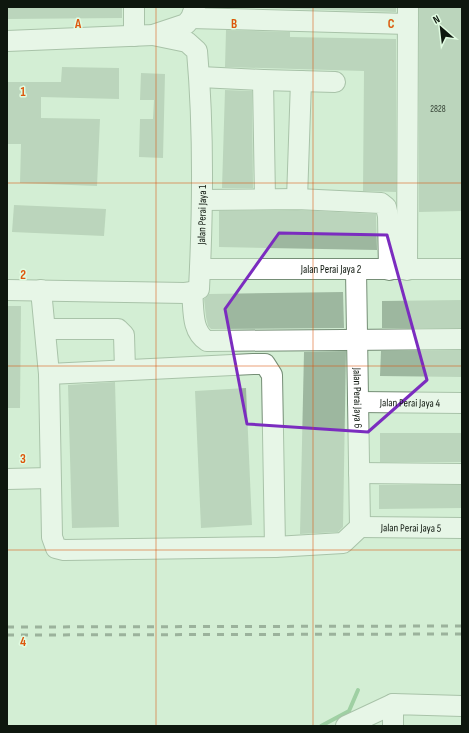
<svg xmlns="http://www.w3.org/2000/svg" width="469" height="733" viewBox="0 0 469 733" font-family="'Sofia Sans Condensed',sans-serif">
<rect width="100%" height="100%" fill="#d3eed4"/>
<g fill="none" stroke-linecap="round" stroke-linejoin="round">
<!-- stream -->
<polyline stroke="#5faa68" stroke-width="4" points="321,726 349,711 358,690"/>
</g>
<!-- building -->
<g fill="#9db79f">
<polygon points="7,7 122,7 122,18 7,19"/>
<polygon points="226,7 396,7 396,12"/>
<polygon points="419,7 462,7 462,211 419,212"/>
<polygon points="226,30 290,32 290,37 396,39 396,192 363,191 364,71 225,67"/>
<polygon points="62,67 119,68 119,99 41,97 41,118 100,119 97,186 20,183 21,144 7,144 7,82 61,82"/>
<polygon points="141,73 165,74 163,158 139,157 140,119 153,119 154,100 140,100"/>
<polygon points="225,90 252,91 253,188 222,188"/>
<polygon points="14,205 106,209 104,236 12,232"/>
<polygon points="297,210 376,214 377,250 219,247 219,211"/>
<polygon points="343,292 344,328 211,329 208,326 206,317 204,299 209,294"/>
<polygon points="462,300 462,328 382,328 382,301"/>
<polygon points="7,306 21,306 20,408 7,408"/>
<polygon points="462,350 462,377 380,376 381,351"/>
<polygon points="346,351 343,527 338,532 300,534 304,352"/>
<polygon points="115,382 119,527 72,528 68,385"/>
<polygon points="246,388 252,525 201,528 195,391"/>
<rect x="380" y="433" width="82" height="29"/>
<polygon points="379,485 462,485 462,508 379,509"/>
</g>
<g fill="none" stroke-linecap="round" stroke-linejoin="round">
<defs>
<g id="minor">
<polyline points="134,7 134,36"/>
<polyline points="191,18 408,24"/>
<polyline points="7,41 153,35 186,24 191,18 195,7"/>
<polyline points="200,77 263,80 335,82"/>
<polyline points="263,80 265,199"/>
<polyline points="297,199 301,81"/>
<polyline points="202,200 297,199 381,203 386,207 388,216 389,270"/>
<path id="s1" d="M200,269H462"/>
<path id="s2" d="M356,270L360,527"/>
<polyline points="407,270 408,7"/>
<path id="s3" d="M7,290L185,293L192,292L199,289C203,210 204,130 197,51L187,42L153,35"/>
<polyline points="41,290 49,374 52,537 56,548 64,550 275,547 343,543 360,527"/>
<path d="M192,292C194,309 191,331 207,341L462,339"/>
<polyline points="45,329 118,329 124,335 125,370"/>
<polyline points="49,374 253,364 265,364 272,375 275,547"/>
<path id="s4" d="M358,402L462,403"/>
<polyline points="359,473 462,474"/>
<polyline points="7,479 50,478"/>
<path id="s5" d="M360,527L462,528"/>
<polyline points="346,726 393,704"/>
<polyline points="393,726 393,704 462,706"/>
</g>
</defs>
<!-- minor casing -->
<use href="#minor" stroke="#758e76" stroke-width="22"/>
<!-- minor -->
<use href="#minor" stroke="#fff" stroke-width="20"/>
<!-- rail -->
<g stroke="#586859" stroke-width="3" stroke-dasharray="7 7" stroke-linecap="butt">
<polyline points="7,627 462,626"/>
<polyline points="7,635 462,634"/>
</g>
</g>
<!-- marked area -->
<path d="M0 0H469V733H0ZM279,233L387,235L427,380L368,432L247,424L225,309Z" fill="#d3eed4" fill-opacity=".55" fill-rule="evenodd"/>
<path fill="none" stroke="#7b2cbf" stroke-width="3" stroke-linejoin="round" d="M279,233L387,235L427,380L368,432L247,424L225,309Z"/>
<!-- grid -->
<path fill="none" stroke="#dd560c" stroke-width="1" stroke-opacity="0.55" d="M156,7V726M313,7V726M7,183H462M7,366H462M7,550H462"/>
<g text-anchor="middle" dominant-baseline="central" stroke-width="3" stroke-linejoin="round" paint-order="stroke">
<!-- number labels -->
<g font-size="9" fill="#323f32">
<text x="438" y="109">2828</text>
</g>
<!-- street labels -->
<g font-size="11" fill="#0e170e" stroke="#e0fbe1">
<text stroke="none"><textPath href="#s3" startOffset="267">Jalan Perai Jaya 1</textPath></text>
<text stroke="none"><textPath href="#s1" startOffset="131">Jalan Perai Jaya 2</textPath></text>
<text stroke="none"><textPath href="#s2" startOffset="128">Jalan Perai Jaya 6</textPath></text>
<text stroke="none"><textPath href="#s4" startOffset="52">Jalan Perai Jaya 4</textPath></text>
<text stroke="none"><textPath href="#s5" startOffset="51">Jalan Perai Jaya 5</textPath></text>
</g>
</g>
<g font-size="13" text-anchor="middle" font-weight="bold" fill="#dd560c" stroke="#e0fbe1" stroke-width="3" stroke-linejoin="round" paint-order="stroke">
<text x="78" y="28">A</text>
<text x="234" y="28">B</text>
<text x="391" y="28">C</text>
<text x="23" y="96">1</text>
<text x="23" y="279">2</text>
<text x="23" y="463">3</text>
<text x="23" y="646">4</text>
</g>
<!-- border -->
<rect width="469" height="733" fill="none" stroke="#0e170e" stroke-width="16"/>
<!-- north arrow -->
<g transform="translate(441 28) rotate(332)" stroke="#e0fbe1" stroke-width="3" paint-order="stroke">
<path d="M0-3L7 15L0 10L-7 15Z" fill="#0e170e"/>
<text y="-6" font-size="11" font-weight="bold" text-anchor="middle" fill="#0e170e">N</text>
</g>
</svg>
